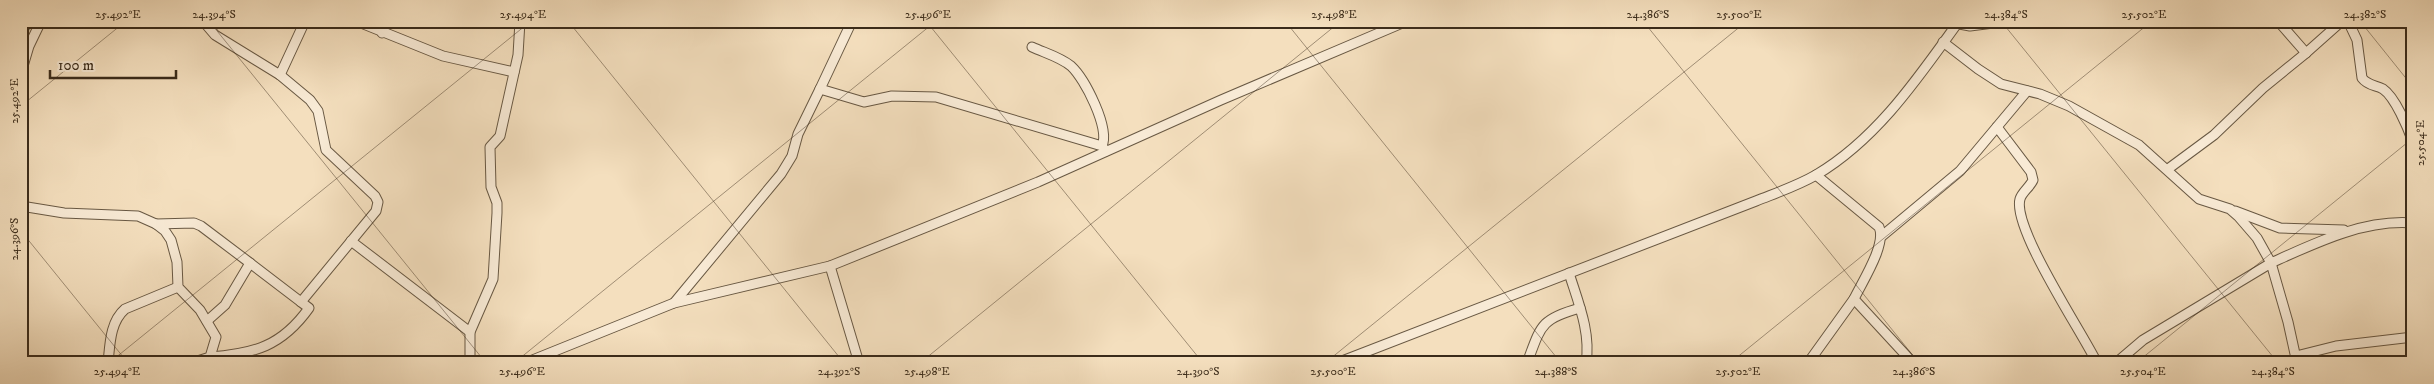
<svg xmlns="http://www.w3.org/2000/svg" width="2434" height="384" viewBox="0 0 2434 384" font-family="'IM FELL DW Pica',serif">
<rect width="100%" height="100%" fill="#f4dfbe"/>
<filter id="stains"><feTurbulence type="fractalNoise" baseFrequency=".004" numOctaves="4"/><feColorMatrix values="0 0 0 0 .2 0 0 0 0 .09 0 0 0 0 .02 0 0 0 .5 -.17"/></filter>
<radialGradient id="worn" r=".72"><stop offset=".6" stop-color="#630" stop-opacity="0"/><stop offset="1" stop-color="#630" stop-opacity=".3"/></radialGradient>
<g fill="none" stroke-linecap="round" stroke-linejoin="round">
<!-- stream -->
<polyline stroke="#758276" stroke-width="2.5" points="21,43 33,21"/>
<defs>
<g id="minor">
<polyline points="203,21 215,35 280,75 305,21"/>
<polyline points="356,21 443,56 514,72"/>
<polyline points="852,21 820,89 864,102 892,96 936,97 1102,146 1106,151"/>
<polyline points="2278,21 2306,53 2342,21"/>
<path d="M2348,21L2357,40L2362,78C2368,86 2376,85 2383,89C2395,97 2408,128 2413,142"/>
<polyline points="1954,23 1970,26 2009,21"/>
<polyline points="382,33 387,21"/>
<path d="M1943,42L1978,69L2001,84L2040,94L2069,106L2139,145L2199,199L2230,209L2238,216L2257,238L2271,263C2315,243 2364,219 2413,223"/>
<path d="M1032,47C1045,53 1060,57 1071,66C1085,79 1110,128 1102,146"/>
<polyline points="21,73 29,46 41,21"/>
<path d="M1997,127L2031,172L2033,180C2030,187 2022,192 2020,199C2012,228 2082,332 2097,363"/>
<polyline points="2168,169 2214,135 2263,88 2306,53"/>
<path d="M1816,175L1879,227C1887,244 1862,282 1854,299L1913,363"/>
<polyline points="21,206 64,213 138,216 156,224 165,231 171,240 177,262 178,287 200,310 216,337 210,357 191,363"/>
<polyline points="2235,211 2280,228 2344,230"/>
<polyline points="156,224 194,223 201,226 250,263"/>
<polyline points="1882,236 1960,171 2027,91"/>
<polyline points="351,241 470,332"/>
<polyline points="830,266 859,363"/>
<path d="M1569,273C1578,302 1591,332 1586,363"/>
<polyline points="674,303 781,174 792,156 798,134 820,89"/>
<polyline points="207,321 225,305 250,263 301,302 376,211 378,202 375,196 326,150 318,111 310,100 280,75"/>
<polyline points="2296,356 2336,346 2413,337"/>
<path d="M210,357C254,354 282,346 309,308L301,302"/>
<path d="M108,363C110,344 110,322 125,309L178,287"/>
<polyline points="470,363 470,332 493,279 497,213 497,203 491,187 490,147 500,136 518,55 520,21"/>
<polyline points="525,363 674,303 830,266 1038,182 1221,100 1407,21"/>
<path d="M1337,363L1756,201C1776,193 1797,186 1816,175C1877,139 1918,78 1959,21"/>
<path d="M1527,363C1541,326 1540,319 1580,308"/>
<polyline points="1808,363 1854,299"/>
<polyline points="2116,363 2143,340 2271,263 2288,322 2297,363"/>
<polyline points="2410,363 2413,357"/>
</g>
</defs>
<!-- minor casing -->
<use href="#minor" stroke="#685843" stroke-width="11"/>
<!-- minor -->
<use href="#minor" stroke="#f8ead5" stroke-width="9"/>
</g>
<!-- ticks -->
<path fill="none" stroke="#3a2b1a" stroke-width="1" stroke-opacity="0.45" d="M209,21L486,363M568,21L844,363M926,21L1203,363M1285,21L1561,363M1643,21L1919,363M2001,21L2278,363M2360,21L2413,87M21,106L126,21M21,231L128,363M109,363L531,21M514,363L936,21M920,363L1341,21M1325,363L1747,21M1730,363L2152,21M2136,363L2413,138"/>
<!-- margin -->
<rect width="2434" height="384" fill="none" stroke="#f4dfbe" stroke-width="55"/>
<!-- scale -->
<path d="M50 70v8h126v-8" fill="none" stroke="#3a2b1a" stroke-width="2.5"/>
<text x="58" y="70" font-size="15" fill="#3a2b1a" stroke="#f8ead5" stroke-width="4" paint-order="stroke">100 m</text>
<rect x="28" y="28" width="2378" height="328" fill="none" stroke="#3a2b1a" stroke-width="2"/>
<g font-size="12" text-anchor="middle" fill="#3a2b1a">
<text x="118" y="18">25.492°E</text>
<text x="214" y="18">24.394°S</text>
<text x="523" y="18">25.494°E</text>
<text x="928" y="18">25.496°E</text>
<text x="1334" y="18">25.498°E</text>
<text x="1648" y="18">24.386°S</text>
<text x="1739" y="18">25.500°E</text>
<text x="2006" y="18">24.384°S</text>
<text x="2144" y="18">25.502°E</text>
<text x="2365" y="18">24.382°S</text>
<text transform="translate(14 101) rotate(-90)" y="4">25.492°E</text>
<text transform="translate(2420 143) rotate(-90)" y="4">25.504°E</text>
<text transform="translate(14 239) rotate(-90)" y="4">24.396°S</text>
<text x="117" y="375">25.494°E</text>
<text x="522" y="375">25.496°E</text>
<text x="839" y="375">24.392°S</text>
<text x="927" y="375">25.498°E</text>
<text x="1198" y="375">24.390°S</text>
<text x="1333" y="375">25.500°E</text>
<text x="1556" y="375">24.388°S</text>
<text x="1738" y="375">25.502°E</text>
<text x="1914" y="375">24.386°S</text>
<text x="2143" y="375">25.504°E</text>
<text x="2273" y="375">24.384°S</text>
</g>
<rect width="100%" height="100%" filter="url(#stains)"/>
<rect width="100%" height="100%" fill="url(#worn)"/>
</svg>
